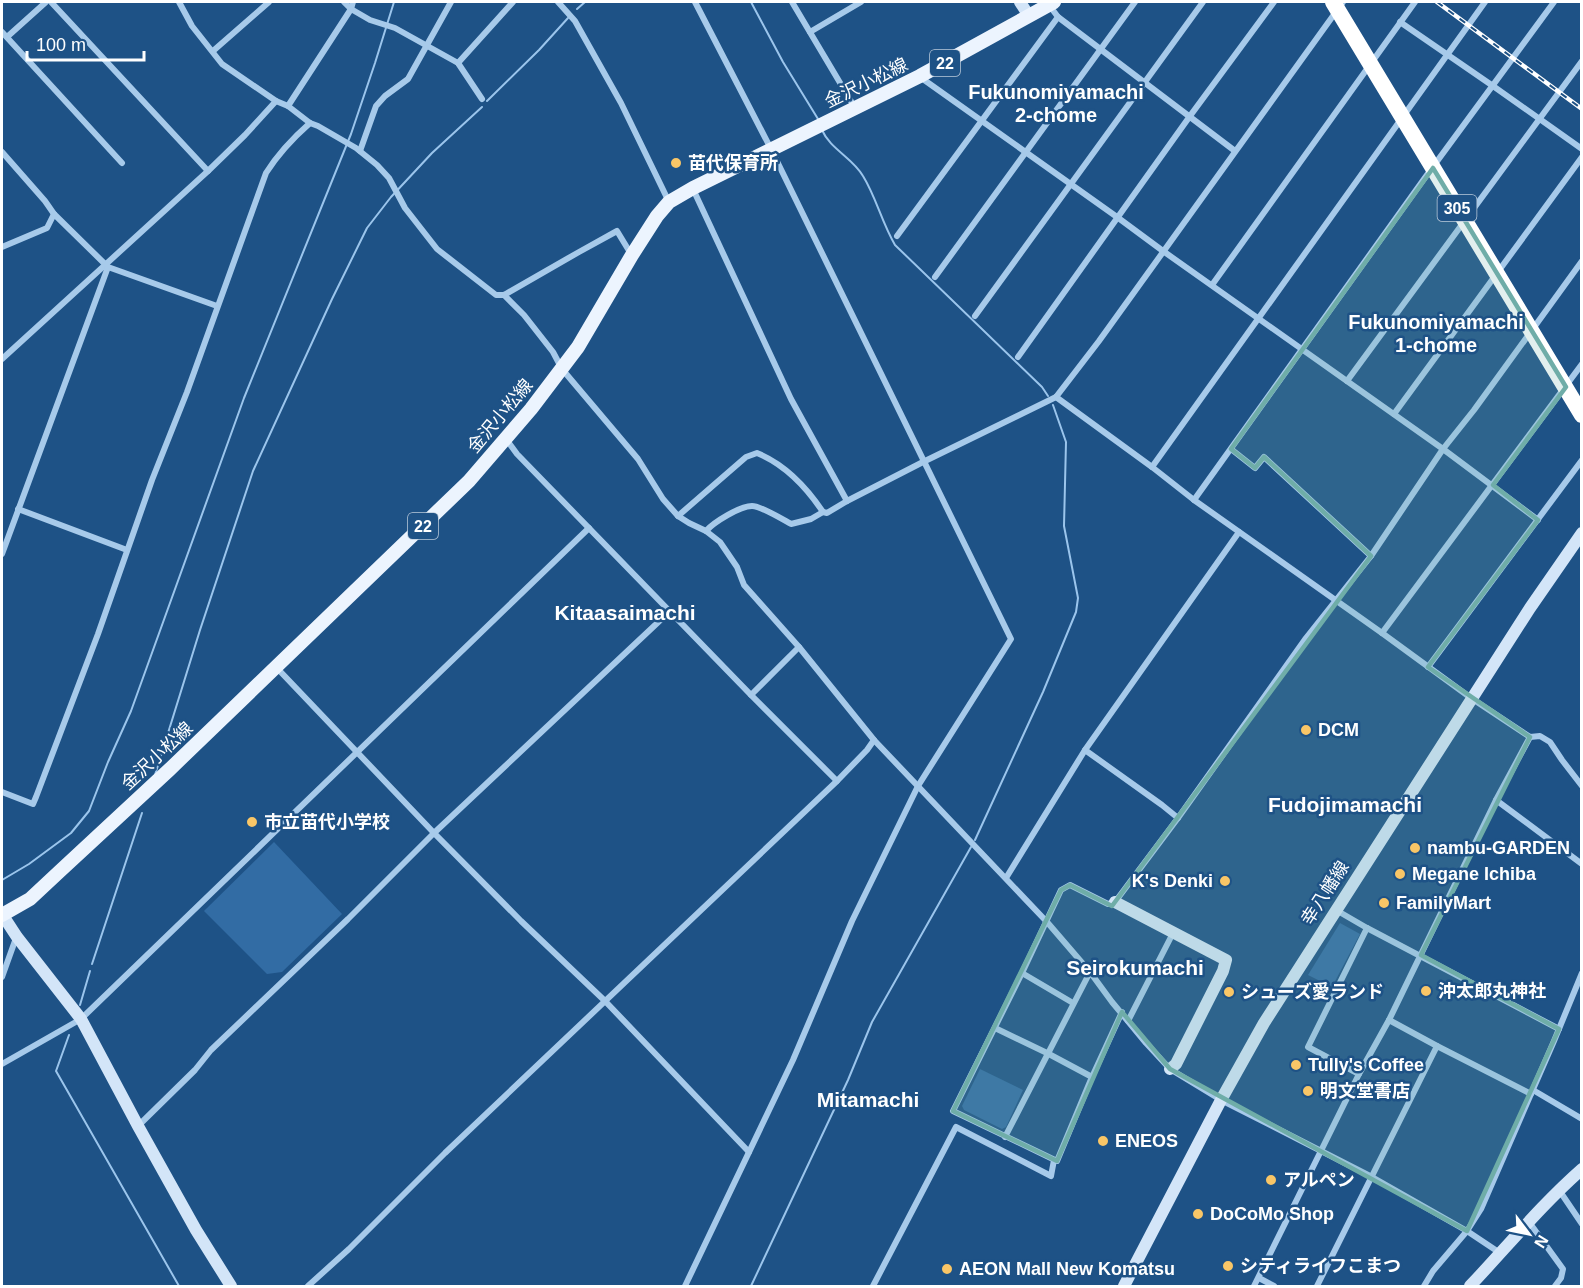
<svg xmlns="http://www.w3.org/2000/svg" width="1583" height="1288" viewBox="0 0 1583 1288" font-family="Arial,'Noto Sans JP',sans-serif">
<rect width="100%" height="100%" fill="#1e5286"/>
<!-- green -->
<g fill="#326ca4">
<polygon points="274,842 342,914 282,972 267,974 204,911"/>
<polygon points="1340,923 1360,934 1332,987 1308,975"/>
<polygon points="980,1069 1023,1090 1006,1127 1002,1129 964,1110 962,1106"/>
</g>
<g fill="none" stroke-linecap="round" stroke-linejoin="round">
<!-- stream -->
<g stroke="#9bc5ec" stroke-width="2">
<polyline points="751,2 783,62 818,119"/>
<polyline points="577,9 585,2"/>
<polyline points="487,101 539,50 568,18"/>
<path d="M822,130C830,149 853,158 863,176C876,197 882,223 895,245L1042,387L1048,396"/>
<polyline points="155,775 200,630 253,471 332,299 367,228 391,197 432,153 482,107"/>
<polyline points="975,840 1043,692 1076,612 1078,598 1064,526 1066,442 1053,405"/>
<polyline points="2,880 29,864 71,833 89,811 108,762 131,711 244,398 351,134 375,63 394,2"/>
<polyline points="92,964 142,813"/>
<polyline points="80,1005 90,971"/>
<polyline points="69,1035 56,1071 179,1286"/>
<polyline points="751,1286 848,1080 872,1022 971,847"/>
</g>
<!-- street -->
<g stroke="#a7caea" stroke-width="6">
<polyline points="51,2 208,171"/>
<polyline points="179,2 192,26 222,64 276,101 288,106 310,123 318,126 356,148 377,165 389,178 405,208 437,249 496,295 504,295 579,252 617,231 631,254"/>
<polyline points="344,2 351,9 370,20 395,28 458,63 482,99"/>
<polyline points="558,2 575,21 621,103 669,202"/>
<polyline points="792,2 855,108"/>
<polyline points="1049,5 1058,17 1235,151"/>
<polyline points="1400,22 1493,86 1582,149"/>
<polyline points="2,32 122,163"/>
<polyline points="810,32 861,2"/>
<polyline points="7,37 46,2"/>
<polyline points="213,51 269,2"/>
<polyline points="458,63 513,2"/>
<polyline points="920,77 1117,217 1163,251 1443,449 1538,520"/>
<polyline points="288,106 351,9 353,2"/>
<polyline points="360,151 376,106 385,96 408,79 451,2"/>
<polyline points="2,152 45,201 54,214 108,267 217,306"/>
<polyline points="693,189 791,399 847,501"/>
<polyline points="897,236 1058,17"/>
<polyline points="2,247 47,228 54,214"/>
<polyline points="935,277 1135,2"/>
<polyline points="1212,285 1415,2"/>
<polyline points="504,295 524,315 553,352 562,369 638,459 663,499 678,516 689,523 706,531 720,542 737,567 744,585 799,647 874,740 1047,922 1090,972 1112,1002 1146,1043 1170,1069 1221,1100 1372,1177 1467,1231 1500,1253"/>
<polyline points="975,316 1203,2"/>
<polyline points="1018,357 1190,116 1274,2"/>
<polyline points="2,359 208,171 245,135 276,101"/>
<polyline points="1347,381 1582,61"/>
<polyline points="1056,397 1152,467 1194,500 1382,633 1471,698 1530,737 1540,736 1550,742 1562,760 1582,786"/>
<polyline points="1394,414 1582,157"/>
<polyline points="506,439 517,454 751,695 837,781"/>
<polyline points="1231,449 1255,468 1264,457 1371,556"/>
<polyline points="1152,467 1485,2"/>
<polyline points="1194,500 1424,179 1554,2"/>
<polyline points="18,509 127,550"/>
<path d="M678,516L746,457L757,453C784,464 807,488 823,512"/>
<path d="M706,531C714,522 740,506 752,506C761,506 782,519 791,524L811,519L823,512L827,513L847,501L923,462L1056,397L1099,341L1343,2"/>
<polyline points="2,554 108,267"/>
<polyline points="1382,633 1582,364"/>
<polyline points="276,667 434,833 521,921 605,1001 749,1152"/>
<polyline points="1428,667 1582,460"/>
<polyline points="751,695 799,647"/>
<polyline points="1085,750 1162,805 1178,818"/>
<path d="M2,792L33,804L36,797L98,634L152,480L187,392L266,173C278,154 293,138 310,123"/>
<polyline points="1496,800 1582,864"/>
<polyline points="1006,878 1085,750 1239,532"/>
<polyline points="1336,910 1367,928 1559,1029"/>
<polyline points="1022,973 1073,1003"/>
<polyline points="2,977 16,938"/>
<polyline points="1122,1012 1092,1077 1057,1161 953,1111 1022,973 1061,890 1070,885 1108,904 1115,902 1178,818 1306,638 1371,556 1443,449 1474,410 1582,261"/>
<polyline points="1389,1020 1437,1046"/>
<polyline points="1128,1021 1173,933"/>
<polyline points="995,1028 1047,1053 1092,1077"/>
<polyline points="2,1064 81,1019 589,528"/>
<polyline points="1359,1074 1308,1047 1367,928"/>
<polyline points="1533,1090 1582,1119"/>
<polyline points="138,1126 195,1070 211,1050 348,919 434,833 669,612"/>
<polyline points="1005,1137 1090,972"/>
<polyline points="1559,1190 1582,1224"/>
<polyline points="1529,1222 1563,1269 1561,1278 1555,1286"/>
<polyline points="1259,1278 1274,1286"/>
<polyline points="308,1286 349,1249 445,1153 837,781 867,750 874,740"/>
<polyline points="685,1286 793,1060 852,921 918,786 1011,639 771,149 695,2"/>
<polyline points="873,1286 956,1127 1051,1176 1054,1160"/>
<polyline points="1254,1286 1359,1074 1389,1020 1496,800 1530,737"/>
<polyline points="1317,1286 1437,1046 1531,1094"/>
<polyline points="1424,1286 1433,1271 1467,1231 1481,1209 1554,1041 1582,973"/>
</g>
<!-- secondary -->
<g stroke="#d3e5f8" stroke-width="12">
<polyline points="1020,2 1029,16"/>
<polyline points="1115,902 1226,960 1223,971 1176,1064 1170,1069"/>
<polyline points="2,914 17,937 81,1019 138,1126 196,1230 231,1286"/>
<polyline points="1124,1286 1221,1100 1264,1023 1530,608 1582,533"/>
<path d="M1470,1286C1507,1247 1541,1205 1582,1169"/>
</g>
<!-- primary -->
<polyline stroke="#ecf4fe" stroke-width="14" points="2,915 30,899 60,871 169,770 469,481 531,409 578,347 632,255 657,216 669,202 693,188 920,76 1054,2"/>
<!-- highway -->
<polyline stroke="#fff" stroke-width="16" points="1333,2 1582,415"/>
<defs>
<polyline id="rail" points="1437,2 1582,109"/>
</defs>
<!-- rail casing -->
<use href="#rail" stroke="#fff" stroke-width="4.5"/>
<!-- rail -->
<use href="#rail" stroke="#1e5286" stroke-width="2" stroke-dasharray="7" stroke-linecap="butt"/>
</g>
<!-- marked area -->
<path fill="#6fada8" fill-opacity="0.2" stroke="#6fada8" stroke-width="4.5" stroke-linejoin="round" d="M1433,168L1566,387L1493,485L1538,520L1428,667L1530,737L1421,955L1559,1029L1467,1231L1170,1069L1122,1012L1057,1161L953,1111L1061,890L1070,885L1112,906L1371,556L1264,457L1255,468L1231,449Z"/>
<!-- markers -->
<g fill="#f9c667" stroke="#1e5286" stroke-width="2">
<circle cx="676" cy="163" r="6"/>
<circle cx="1306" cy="730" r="6"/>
<circle cx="252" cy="822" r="6"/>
<circle cx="1415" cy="848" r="6"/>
<circle cx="1400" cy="874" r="6"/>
<circle cx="1225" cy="881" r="6"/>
<circle cx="1384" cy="903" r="6"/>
<circle cx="1426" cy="991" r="6"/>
<circle cx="1229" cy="992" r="6"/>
<circle cx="1296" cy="1065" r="6"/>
<circle cx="1308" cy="1091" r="6"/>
<circle cx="1103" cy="1141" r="6"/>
<circle cx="1271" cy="1180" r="6"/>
<circle cx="1198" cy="1214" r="6"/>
<circle cx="1228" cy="1266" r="6"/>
<circle cx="947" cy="1269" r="6"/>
</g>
<g text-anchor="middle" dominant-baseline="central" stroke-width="5" stroke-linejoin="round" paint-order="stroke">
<!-- shield labels -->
<g fill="#1e5286" stroke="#bccbdb" stroke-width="1.5">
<rect x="930" y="50" width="30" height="26" rx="4.5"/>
<rect x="1437.5" y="195" width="39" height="26" rx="4.5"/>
<rect x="408" y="513" width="30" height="26" rx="4.5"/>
</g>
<g font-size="16" font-weight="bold" fill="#fff">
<text x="945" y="63">22</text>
<text x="1457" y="208">305</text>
<text x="423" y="526">22</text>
</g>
<!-- street labels -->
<g font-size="18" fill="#fff" stroke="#1e5286">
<text transform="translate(866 83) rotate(-26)">金沢小松線</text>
<text transform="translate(500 416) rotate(-50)">金沢小松線</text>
<text transform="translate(157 756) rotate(-43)">金沢小松線</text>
<text transform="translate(1325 893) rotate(-57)">幸八幡線</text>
</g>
<!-- poi labels -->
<g font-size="18" font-weight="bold" fill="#fff" stroke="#1e5286" text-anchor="start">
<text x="688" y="163">苗代保育所</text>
<text x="1318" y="730">DCM</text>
<text x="264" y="822">市立苗代小学校</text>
<text x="1427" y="848">nambu-GARDEN</text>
<text x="1412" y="874">Megane Ichiba</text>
<text x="1213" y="881" text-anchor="end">K's Denki</text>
<text x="1396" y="903">FamilyMart</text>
<text x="1438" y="991">沖太郎丸神社</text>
<text x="1241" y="992">シューズ愛ランド</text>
<text x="1308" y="1065">Tully's Coffee</text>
<text x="1320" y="1091">明文堂書店</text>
<text x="1115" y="1141">ENEOS</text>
<text x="1283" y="1180">アルペン</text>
<text x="1210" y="1214">DoCoMo Shop</text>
<text x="1240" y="1266">シティライフこまつ</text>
<text x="959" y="1269">AEON Mall New Komatsu</text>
</g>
<!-- neighbourhood labels -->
<g font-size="20" font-weight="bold" fill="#fff" stroke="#1e5286">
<text x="1056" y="92">Fukunomiyamachi<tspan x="1056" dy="23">2-chome</tspan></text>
<text x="1436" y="322">Fukunomiyamachi<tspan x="1436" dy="23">1-chome</tspan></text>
</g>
<!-- quarter labels -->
<g font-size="21" font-weight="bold" fill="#fff" stroke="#1e5286">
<text x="625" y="612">Kitaasaimachi</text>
<text x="1345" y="804">Fudojimamachi</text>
<text x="1135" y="967">Seirokumachi</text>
<text x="868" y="1099">Mitamachi</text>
</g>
</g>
<!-- border -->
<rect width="1583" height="1288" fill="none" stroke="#ffffff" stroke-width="6"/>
<!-- north arrow -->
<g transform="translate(1529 1234) rotate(122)" stroke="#1e5286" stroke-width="4.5" paint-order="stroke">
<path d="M0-4.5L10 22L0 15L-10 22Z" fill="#ffffff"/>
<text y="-9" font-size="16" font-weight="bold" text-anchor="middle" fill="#ffffff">N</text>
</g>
<!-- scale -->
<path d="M27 51v9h117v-9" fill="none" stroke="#ffffff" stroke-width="3"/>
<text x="36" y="51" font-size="18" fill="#ffffff" stroke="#1e5286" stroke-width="4.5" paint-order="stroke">100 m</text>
</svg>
